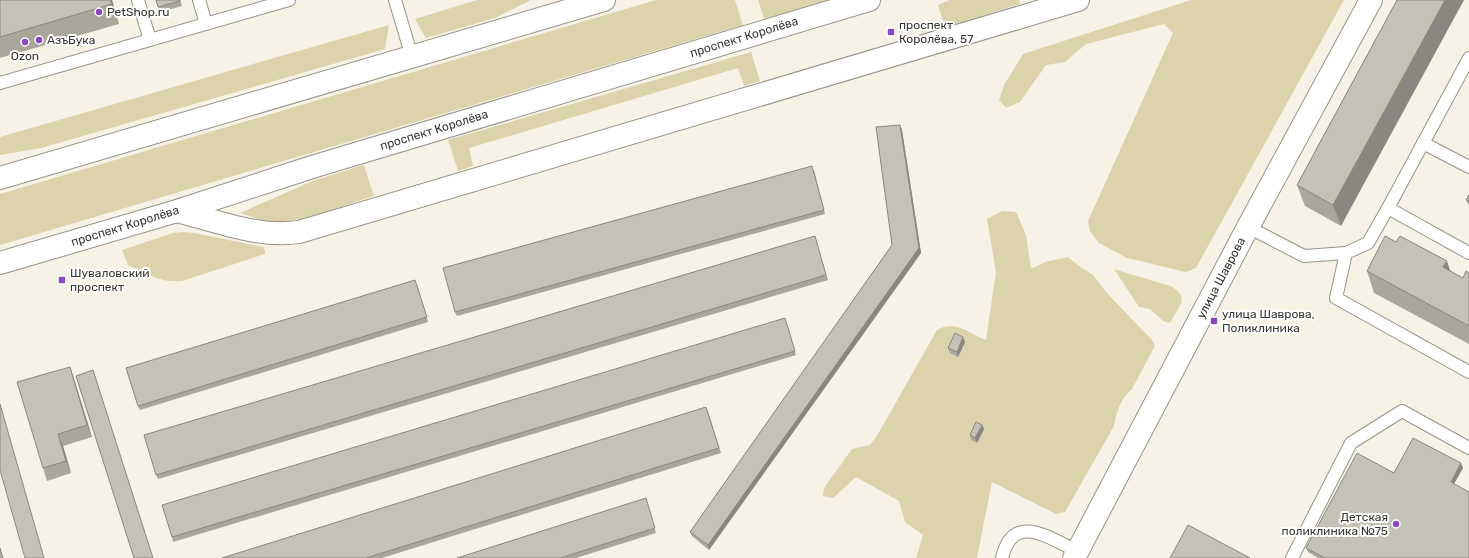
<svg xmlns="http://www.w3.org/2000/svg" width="1469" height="558" viewBox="0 0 1469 558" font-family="Rubik,sans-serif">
<rect width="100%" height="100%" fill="#f6f3e6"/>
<!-- green -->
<g fill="#dcd2ab">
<polygon points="477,0 531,0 495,18 426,38 415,19"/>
<polygon points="656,0 735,0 743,25 0,245 0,194"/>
<polygon points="758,0 828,0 764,19"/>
<polygon points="950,0 1019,0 1020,4 945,27 938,5"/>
<polygon points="1191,0 1344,0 1196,268 1186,272 1127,258 1099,243 1090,231 1088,221 1173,33 1164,24 1086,44 1065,62 1046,65 1020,102 1006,108 999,100 1004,85 1023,54"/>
<polygon points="389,25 385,49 41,148 0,155 0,137"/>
<polygon points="751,52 760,81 744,86 738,68 469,148 473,166 458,171 448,140"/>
<path d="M364,165L374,196C346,204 298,225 270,222C259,220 250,216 240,213L315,180Z"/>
<path d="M1002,211L1016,212L1026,235L1031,269L1045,262L1068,257L1079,266L1093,275L1107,293L1152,340L1155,346L1132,389C1121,397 1116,414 1114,426L1065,512L1056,514L992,482L977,558H916L923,535L905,522L899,501L856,477L833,498L823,496L824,488L852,449L870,445L878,434L937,330C956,319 968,334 986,340L996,272L987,219Z"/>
<path d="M183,232L194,233L263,247L265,250V254L182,281C161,283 147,274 128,265L122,250L173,233Z"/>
<polygon points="1114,269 1173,287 1181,295 1182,302 1170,323 1163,321 1150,309 1139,307"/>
</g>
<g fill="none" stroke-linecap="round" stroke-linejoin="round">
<defs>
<g id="service">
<polyline points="138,0 150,40"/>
<polyline points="199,0 206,24"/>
<polyline points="395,0 412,57"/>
<polyline points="1469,58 1388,208 1469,253"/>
<polyline points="0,83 289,0"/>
<polyline points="1423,143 1469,167"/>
<polyline points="1248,227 1304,256 1346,253 1368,243 1388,208"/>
<polyline points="1346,253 1336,298 1469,372"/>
<path d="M1002,558C1013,511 1049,538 1077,551"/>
<polyline points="1292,558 1351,443 1402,411 1469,448"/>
</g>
<path id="minor" d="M177,211C217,221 258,238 299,232L1078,0"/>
<g id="tertiary">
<polyline points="0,178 604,0"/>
<polyline points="0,263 177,211 312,167 869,0"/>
<polyline points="1074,558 1248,227 1371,0"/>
</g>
</defs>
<!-- service casing -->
<use href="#service" stroke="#969388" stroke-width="14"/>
<!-- minor casing -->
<use href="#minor" stroke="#969388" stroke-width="24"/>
<!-- tertiary casing -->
<use href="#tertiary" stroke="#969388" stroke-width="24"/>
<!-- service -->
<use href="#service" stroke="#fff" stroke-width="12"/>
<!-- minor -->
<use href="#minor" stroke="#fff" stroke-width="22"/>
<!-- tertiary -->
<use href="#tertiary" stroke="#fff" stroke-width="22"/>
</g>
<!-- wall -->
<g fill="#a9a69c">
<polygon points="0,0 112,0 119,24 0,58"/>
<polygon points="156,0 180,0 182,6 160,12"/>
<polygon points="1397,0 1341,226 1305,206 1297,185"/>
<polygon points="900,125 902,130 921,253 709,550 692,536 690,532 892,245"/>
<polygon points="814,170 825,214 457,316 455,312"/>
<polygon points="1469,195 1469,205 1468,204 1466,200"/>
<polygon points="816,240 828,280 158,479 156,475"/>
<polygon points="1367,271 1450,271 1463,278 1469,273 1469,344 1374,293"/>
<polygon points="417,284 428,322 140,410 138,406"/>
<polygon points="785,318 796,355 173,542 172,537"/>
<polygon points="965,342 958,357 950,353 948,348"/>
<polygon points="70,367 74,379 92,437 63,446 71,473 47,481 43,468"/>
<polygon points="708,412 721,453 382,558 222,558"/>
<polygon points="982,425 984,429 977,443 971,440 970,435"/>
<polygon points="1463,468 1454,484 1469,558 1318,558 1308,552 1306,548 1394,473"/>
<polygon points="647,503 656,533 576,558 457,558"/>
</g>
<!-- shaded-wall -->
<g fill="#89877f">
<polygon points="110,0 112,0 119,24 112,4"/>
<polygon points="1445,0 1464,0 1341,226 1333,205"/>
<polygon points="900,125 902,130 921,253 709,550 708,545 919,248"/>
<polygon points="1447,261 1454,283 1443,267"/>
<polygon points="963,337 965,342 958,357 957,352"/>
<polygon points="70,367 74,379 92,437 87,425"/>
<polygon points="982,425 984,429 977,443 975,438"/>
<polygon points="58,434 63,446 71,473 66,461"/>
<polygon points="1461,463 1463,468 1452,487 1451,482"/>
</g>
<!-- building -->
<g fill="#c4c1b5" stroke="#89877f">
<polygon points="0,0 110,0 112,4 0,37"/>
<polygon points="156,0 180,0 180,1 158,7"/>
<polygon points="1397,0 1445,0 1333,205 1297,185"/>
<polygon points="900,125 919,248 708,545 690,532 892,245 876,127"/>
<polygon points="812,166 824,210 455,312 443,268"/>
<polygon points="1469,195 1469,202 1466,200"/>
<polygon points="815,236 826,275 156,475 144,435"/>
<polygon points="1385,236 1396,242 1400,236 1447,261 1443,267 1463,278 1466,271 1469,273 1469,326 1367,271"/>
<polygon points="415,280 427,317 138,406 126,368"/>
<polygon points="785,318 795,351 172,537 162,505"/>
<polygon points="955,333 963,337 957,352 948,348"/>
<polygon points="70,367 87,425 58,434 66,461 43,468 17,382"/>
<polygon points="93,370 153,558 134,558 76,376"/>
<polygon points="0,404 44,558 25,558 0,470"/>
<polygon points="706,407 719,448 366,558 222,558"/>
<polygon points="976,422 982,425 975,438 970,435"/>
<polygon points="1413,438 1461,463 1451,482 1469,492 1469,558 1325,558 1306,548 1357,453 1394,473"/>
<polygon points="646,498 655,528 560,558 457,558"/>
<polygon points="1188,525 1250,558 1170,558"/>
<polygon points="0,548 3,558 0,558"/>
</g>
<!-- markers -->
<g fill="#8849bf" stroke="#fff" stroke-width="1.5">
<circle cx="99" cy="12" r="4"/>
<rect x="887" y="28" width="8" height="8" rx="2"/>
<circle cx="39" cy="40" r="4"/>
<circle cx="25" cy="42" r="4"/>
<rect x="58" y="276" width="8" height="8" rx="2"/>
<rect x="1210" y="317" width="8" height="8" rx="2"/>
<circle cx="1396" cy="524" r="4"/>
</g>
<g text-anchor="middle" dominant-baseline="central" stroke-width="4" stroke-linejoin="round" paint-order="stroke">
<!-- poi labels -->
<g font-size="12" fill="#363530" stroke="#fff" text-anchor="start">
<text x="107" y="12">PetShop.ru</text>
<text x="899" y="25">проспект<tspan x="899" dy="14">Королёва, 57</tspan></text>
<text x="47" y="40">АзъБука</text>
<text x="25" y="56" text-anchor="middle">Ozon</text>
<text x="70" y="273">Шуваловский<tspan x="70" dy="14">проспект</tspan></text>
<text x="1222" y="314">улица Шаврова,<tspan x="1222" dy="14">Поликлиника</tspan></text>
<text x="1388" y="517" text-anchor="end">Детская<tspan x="1388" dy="14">поликлиника №75</tspan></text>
</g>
<!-- street labels -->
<g font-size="12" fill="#363530" stroke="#fff">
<text transform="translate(744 37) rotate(-17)">проспект Королёва</text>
<text transform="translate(434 130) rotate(-17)">проспект Королёва</text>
<text transform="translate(125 226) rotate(-17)">проспект Королёва</text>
<text transform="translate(1221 278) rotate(-62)">улица Шаврова</text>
</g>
</g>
</svg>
